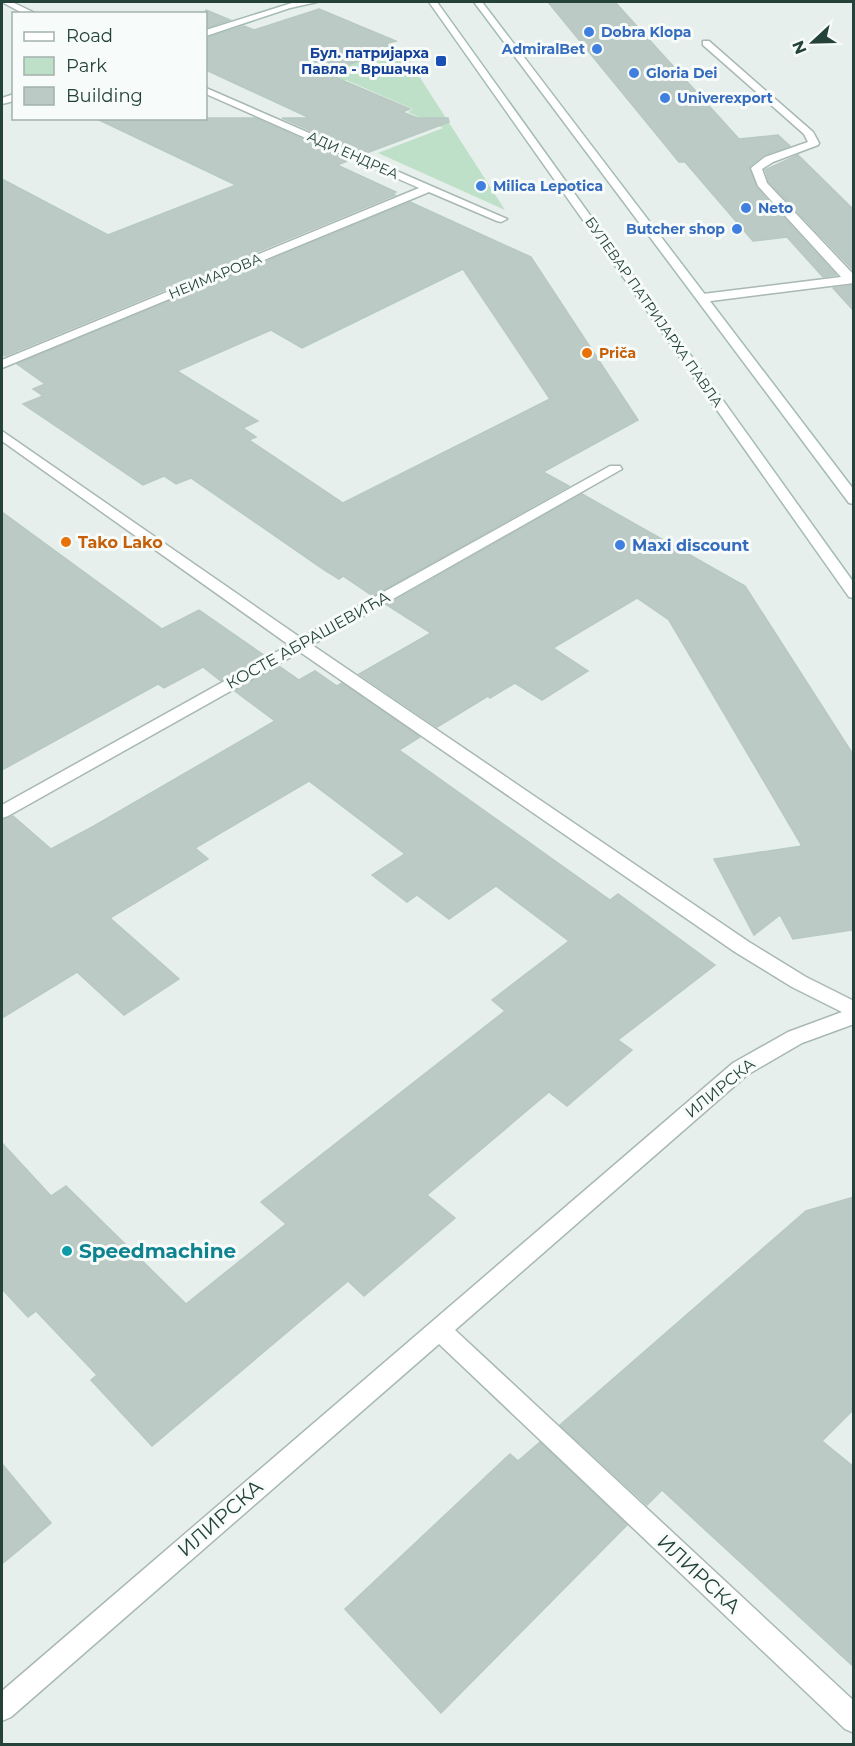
<svg xmlns="http://www.w3.org/2000/svg" width="855" height="1746" viewBox="0 0 855 1746" font-family="Montserrat,sans-serif">
<rect width="100%" height="100%" fill="#e6efeb"/>
<!-- green -->
<polygon fill="#bfe0c8" points="337,41 375,57 401,48 505,210 378,153 443,128 408,112 413,109 346,80 294,98"/>
<!-- building -->
<g fill="#bbcac4" stroke="#b8c9c2" stroke-width="1.5" fill-rule="evenodd">
<polygon points="548,2 615,2 739,139 778,135 790,146 764,155 750,166 756,187 836,275 823,277 787,237 753,241 685,162 679,162"/>
<polygon points="319,9 396,41 385,44 389,46 384,48 390,50 325,73 410,109 402,112 418,118 448,118 449,122 364,154 282,118 310,118 206,70 206,38 244,26 254,30"/>
<polygon points="206,10 230,20 206,28"/>
<polygon points="95,118 256,118 350,160 337,165 396,192 392,194 395,195 5,356 2,354 2,179 108,235 236,185"/>
<polygon points="798,155 854,210 854,271 769,182 765,170"/>
<path d="M410,202L531,257L638,420L543,472L569,486L373,596L343,576L339,579L323,569L191,478L176,484L164,476L143,485L23,404L43,396L33,389L45,384L17,364ZM463,269L550,399L343,503L249,440L256,437L243,428L258,421L177,371L271,330L302,348Z"/>
<polygon points="854,285 854,311 833,288"/>
<polygon points="582,494 745,586 854,756 854,933 852,930 793,939 780,915 754,935 714,859 802,846 669,620 637,598 553,648 588,671 542,700 515,683 490,698 488,696 437,727 359,674 431,633 387,605"/>
<polygon points="2,512 162,629 199,610 265,656 221,681 203,667 164,688 158,684 2,770"/>
<polygon points="279,666 299,680 315,671 337,686 342,683 420,737 399,750 610,900 618,894 715,965 618,1040 632,1050 567,1106 549,1092 427,1195 455,1218 364,1296 348,1281 152,1446 91,1380 97,1375 36,1311 28,1317 2,1289 2,1143 51,1196 66,1186 186,1304 286,1224 261,1202 505,1011 492,1000 569,941 496,886 449,919 417,895 407,902 372,875 405,854 309,781 195,848 208,859 110,918 179,979 124,1015 77,972 2,1018 2,820 13,816 51,849 94,826 275,721 235,691"/>
<polygon points="854,1197 854,1409 822,1441 854,1467 854,1667 662,1490 647,1505 560,1425 806,1211"/>
<polygon points="540,1442 627,1525 441,1713 345,1609 510,1454 518,1461"/>
<polygon points="2,1464 51,1523 2,1564"/>
</g>
<g fill="none" stroke-linecap="round" stroke-linejoin="round">
<defs>
<g id="street">
<polygon points="2,2 12,2 37,14 24,14"/>
<polygon points="703,41 709,41 813,132 819,143 818,145 773,162 762,169 767,183 854,275 854,283 703,302 697,298 703,294 841,277 758,186 751,168 765,157 808,142 804,134 703,45"/>
<polygon points="206,88 507,219 501,222 497,221 429,192 2,368 2,360 419,188 206,94"/>
<polygon points="2,431 301,638 610,466 620,466 622,469 312,645 749,942 806,977 854,1001 854,1024 802,1043 747,1075 455,1330 854,1701 854,1733 845,1729 439,1344 11,1717 2,1721 2,1691 733,1063 788,1032 842,1012 792,987 735,952 300,652 8,816 2,818 2,805 289,645 2,441"/>
</g>
<g id="secondary">
<polygon points="295,2 317,2 290,8 206,36 206,30"/>
<polygon points="429,2 437,2 854,583 854,598 849,597"/>
<polygon points="474,2 482,2 854,490 854,504 849,503"/>
<polygon points="14,94 14,101 2,104 2,98"/>
</g>
</defs>
<!-- street casing -->
<use href="#street" stroke="#a8b8b2" stroke-width="3"/>
<!-- secondary casing -->
<use href="#secondary" stroke="#a4bbb3" stroke-width="3"/>
<!-- street -->
<use href="#street" fill="#fff" fill-rule="evenodd"/>
<!-- secondary -->
<use href="#secondary" fill="#fff" fill-rule="evenodd"/>
</g>
<!-- markers -->
<g fill="#3f7fe0" stroke="#f7fbf9" stroke-width="2">
<circle cx="589" cy="32" r="6"/>
<circle cx="597" cy="49" r="6"/>
<circle cx="634" cy="73" r="6"/>
<circle cx="665" cy="98" r="6"/>
<circle cx="481" cy="186" r="6"/>
<circle cx="746" cy="208" r="6"/>
<circle cx="737" cy="229" r="6"/>
<circle cx="620" cy="545" r="6"/>
</g>
<rect fill="#1a4fb4" stroke="#f7fbf9" stroke-width="2" x="435" y="55" width="12" height="12" rx="3"/>
<g fill="#e8710a" stroke="#f7fbf9" stroke-width="2">
<circle cx="587" cy="353" r="6"/>
<circle cx="66" cy="542" r="6"/>
</g>
<circle fill="#0f9aa8" stroke="#f7fbf9" stroke-width="2" cx="67" cy="1251" r="6"/>
<g text-anchor="middle" dominant-baseline="central" stroke-width="6" stroke-linejoin="round" paint-order="stroke">
<!-- far-shop labels -->
<g font-size="14" font-weight="bold" fill="#366cbe" stroke="#f7fbf9" text-anchor="start">
<text x="601" y="32">Dobra Klopa</text>
<text x="585" y="49" text-anchor="end">AdmiralBet</text>
<text x="646" y="73">Gloria Dei</text>
<text x="677" y="98">Univerexport</text>
<text x="493" y="186">Milica Lepotica</text>
<text x="758" y="208">Neto</text>
<text x="725" y="229" text-anchor="end">Butcher shop</text>
</g>
<!-- far-transit labels -->
<g font-size="14" font-weight="bold" fill="#164399" stroke="#f7fbf9" text-anchor="end">
<text x="429" y="53">Бул. патријарха<tspan x="429" dy="16">Павла - Вршачка</tspan></text>
</g>
<!-- far-street labels -->
<g font-size="14" fill="#24423a" stroke="#f7fbf9">
<text transform="translate(353 155) rotate(24)">АДИ ЕНДРЕА</text>
<text transform="translate(215 276) rotate(-22)">НЕИМАРОВА</text>
<text transform="translate(654 312) rotate(55)">БУЛЕВАР ПАТРИЈАРХА ПАВЛА</text>
</g>
<!-- far-food labels -->
<g font-size="14" font-weight="bold" fill="#c56008" stroke="#f7fbf9" text-anchor="start">
<text x="599" y="353">Priča</text>
</g>
<!-- food labels -->
<g font-size="16" font-weight="bold" fill="#c56008" stroke="#f7fbf9" text-anchor="start">
<text x="78" y="542">Tako Lako</text>
</g>
<!-- shop labels -->
<g font-size="16" font-weight="bold" fill="#366cbe" stroke="#f7fbf9" text-anchor="start">
<text x="632" y="545">Maxi discount</text>
</g>
<!-- street labels -->
<g font-size="16" fill="#24423a" stroke="#f7fbf9">
<text transform="translate(308 640) rotate(-29)">КОСТЕ АБРАШЕВИЋА</text>
<text transform="translate(720 1088) rotate(-39)">ИЛИРСКА</text>
</g>
<!-- near-culture labels -->
<g font-size="20" font-weight="bold" fill="#0d838f" stroke="#f7fbf9" text-anchor="start">
<text x="79" y="1251">Speedmachine</text>
</g>
<!-- near-street labels -->
<g font-size="20" fill="#24423a" stroke="#f7fbf9">
<text transform="translate(220 1518) rotate(-41)">ИЛИРСКА</text>
<text transform="translate(699 1574) rotate(43)">ИЛИРСКА</text>
</g>
</g>
<!-- border -->
<rect width="855" height="1746" fill="none" stroke="#24423a" stroke-width="6"/>
<!-- legend -->
<rect x="12" y="12" width="195" height="108" fill="#f7fbf9" stroke="#a3b1ad" stroke-width="1.5"/>
<rect x="24" y="32" width="30" height="9" fill="#ffffff" stroke="#a3b1ad" stroke-width="1.5"/>
<text x="66" y="42" font-size="18" fill="#24423a">Road</text>
<rect x="24" y="57" width="30" height="18" fill="#bfe0c8" stroke="#a3b1ad" stroke-width="1.5"/>
<text x="66" y="72" font-size="18" fill="#24423a">Park</text>
<rect x="24" y="87" width="30" height="18" fill="#bbcac4" stroke="#a3b1ad" stroke-width="1.5"/>
<text x="66" y="102" font-size="18" fill="#24423a">Building</text>
<!-- north arrow -->
<g transform="translate(813 42) rotate(248)" stroke="#f7fbf9" stroke-width="4.5" paint-order="stroke">
<path d="M0-4.5L10 22L0 15L-10 22Z" fill="#24423a"/>
<text y="-9" font-size="16" font-weight="bold" text-anchor="middle" fill="#24423a">N</text>
</g>
</svg>
